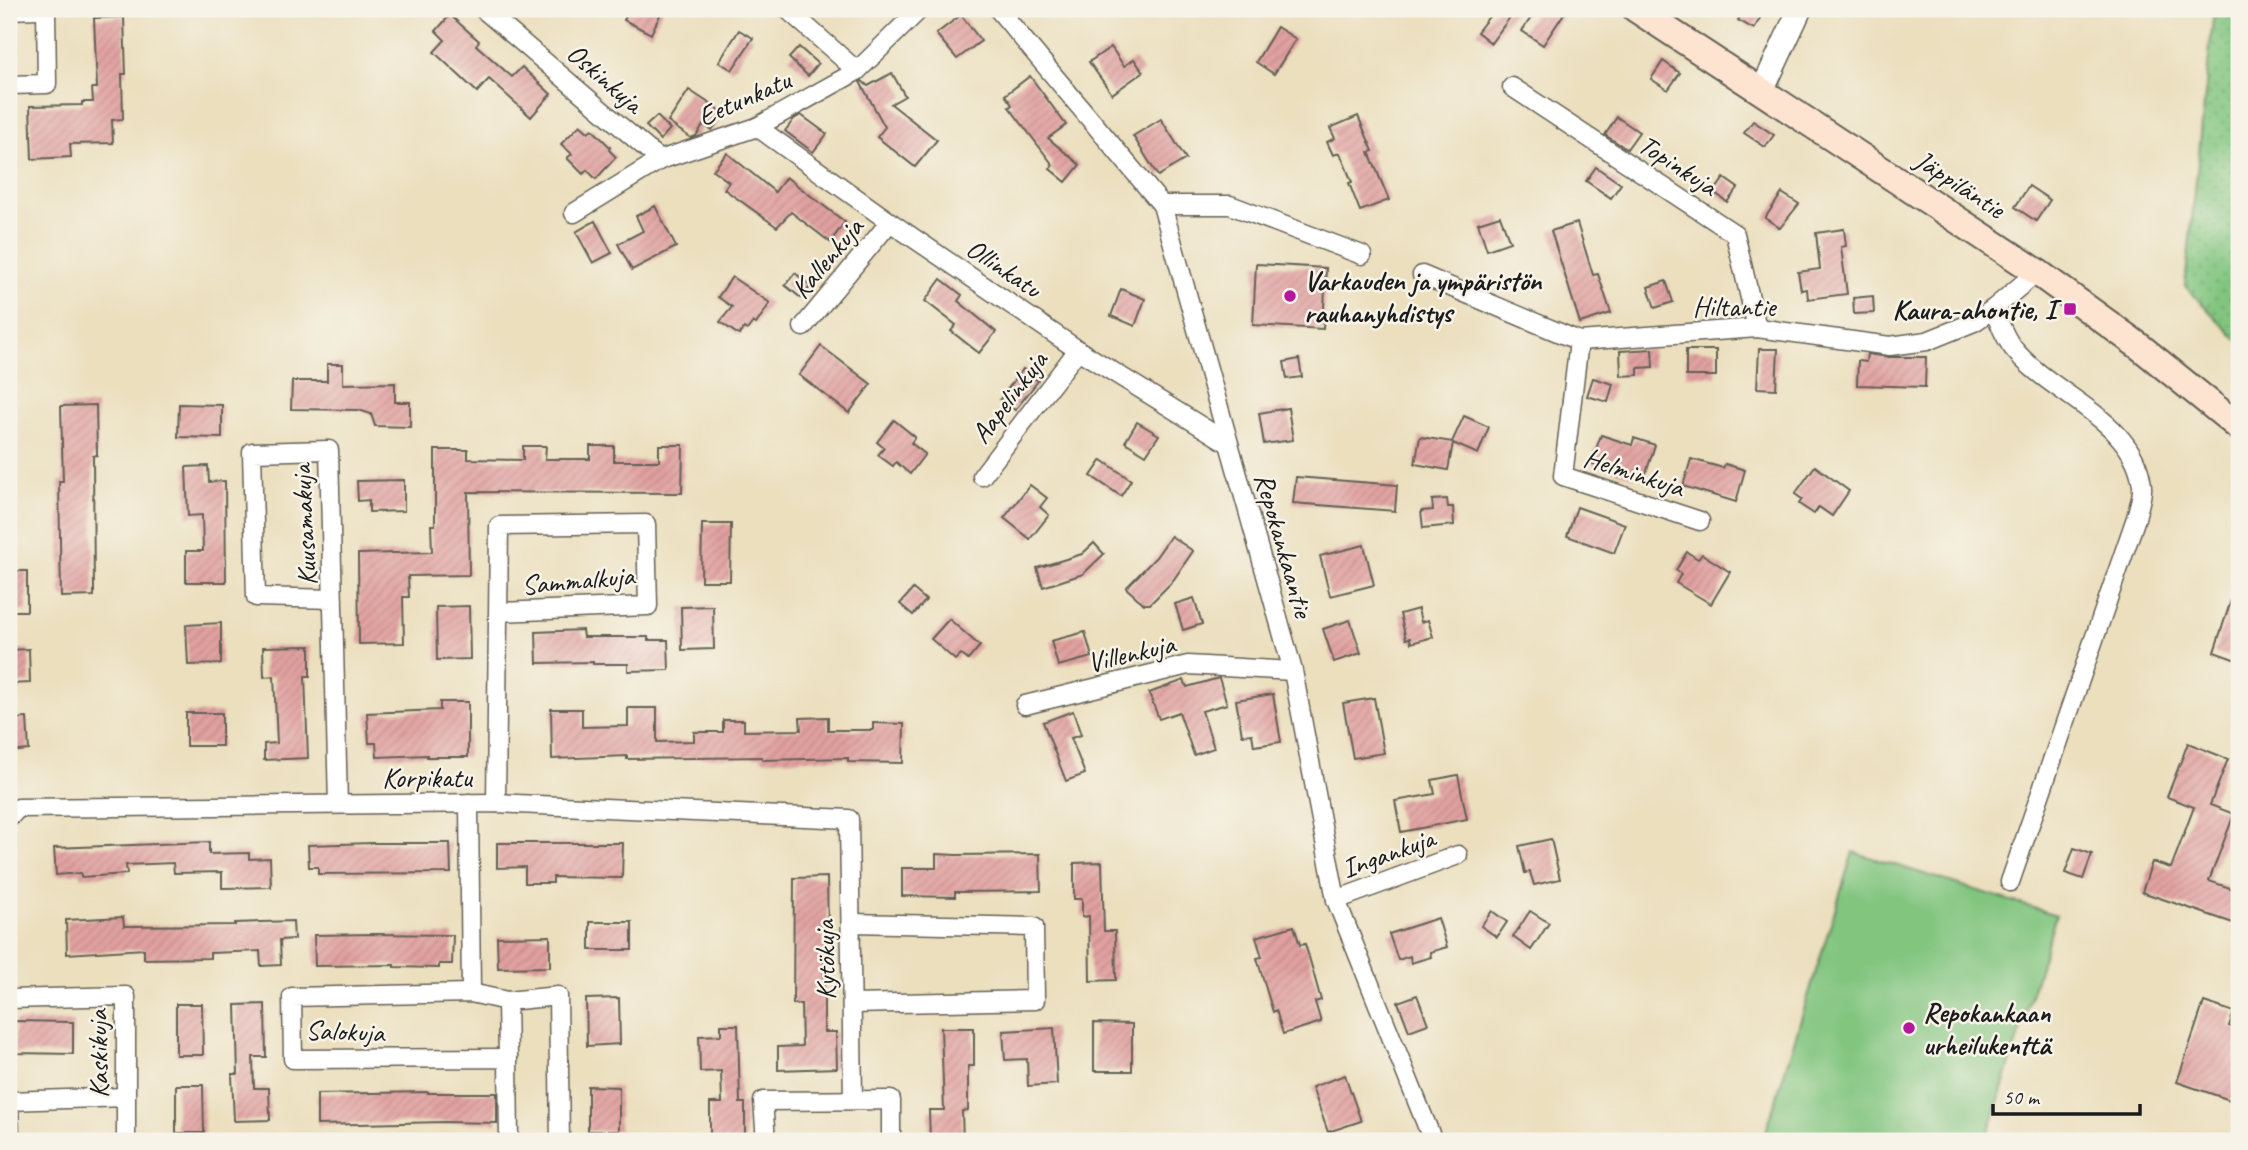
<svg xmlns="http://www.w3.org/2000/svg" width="2248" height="1150" viewBox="0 0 2248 1150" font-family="Caveat,sans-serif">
<defs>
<pattern id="grass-dots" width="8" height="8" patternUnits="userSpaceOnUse" patternTransform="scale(1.75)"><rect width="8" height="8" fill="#81c57f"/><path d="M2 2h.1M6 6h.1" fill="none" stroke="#6fa96d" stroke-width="1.8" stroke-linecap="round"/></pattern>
<pattern id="building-hatch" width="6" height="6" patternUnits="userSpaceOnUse" patternTransform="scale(1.75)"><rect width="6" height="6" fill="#e1a1a0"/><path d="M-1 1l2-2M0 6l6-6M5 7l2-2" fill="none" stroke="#c08a89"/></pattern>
</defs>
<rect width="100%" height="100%" fill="#f7f3e8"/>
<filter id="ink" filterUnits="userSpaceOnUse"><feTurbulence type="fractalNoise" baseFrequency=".0143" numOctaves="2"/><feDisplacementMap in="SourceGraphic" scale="14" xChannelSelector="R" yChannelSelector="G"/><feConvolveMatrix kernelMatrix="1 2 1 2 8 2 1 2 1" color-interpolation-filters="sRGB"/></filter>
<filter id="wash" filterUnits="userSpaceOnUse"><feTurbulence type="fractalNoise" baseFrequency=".00686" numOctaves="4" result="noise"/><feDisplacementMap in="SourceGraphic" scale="28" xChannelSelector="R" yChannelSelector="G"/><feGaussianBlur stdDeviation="1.57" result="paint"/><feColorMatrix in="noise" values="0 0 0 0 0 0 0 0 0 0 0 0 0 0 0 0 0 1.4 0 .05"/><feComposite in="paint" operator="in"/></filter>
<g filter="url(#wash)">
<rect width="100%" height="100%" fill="#ebdfbe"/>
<!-- grass -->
<polygon fill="url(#grass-dots)" stroke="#4e704e" stroke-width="2" points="2214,9 2239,9 2239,340 2236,339 2185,286"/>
<!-- pitch -->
<polygon fill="#81c57f" stroke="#4e704e" stroke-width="2" points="1853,852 2056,915 1986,1141 1763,1141"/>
<g id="blocks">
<!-- building -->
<g fill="url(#building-hatch)">
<polygon points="630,9 663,9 651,34 624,20"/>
<polygon points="1495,9 1516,9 1491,43 1477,32"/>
<polygon points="1537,9 1567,9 1543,45 1522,31"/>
<polygon points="1744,9 1765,9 1754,29 1738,20"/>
<polygon points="450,15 479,41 476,45 512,77 522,67 551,94 531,117 489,79 477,92 434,52 445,40 436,31"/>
<polygon points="961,15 981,41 957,59 936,34"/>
<polygon points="124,17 126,74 122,74 123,119 112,120 113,143 70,144 71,157 32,159 30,106 82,105 82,102 93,102 92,88 97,88 94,18"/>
<polygon points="1277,27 1296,39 1274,74 1256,62"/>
<polygon points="739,30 753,38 732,70 719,62"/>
<polygon points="799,47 818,64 808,76 789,58"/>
<polygon points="1111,47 1124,66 1134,59 1143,72 1112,94 1089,62"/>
<polygon points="1663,61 1680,73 1668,90 1651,79"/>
<polygon points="892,73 905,96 891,104 937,140 915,167 877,137 885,127 860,82 862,81 868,86"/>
<polygon points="1030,76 1066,125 1048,138 1080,165 1066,182 1050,169 1053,165 1009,107 1012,105 1005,95"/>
<polygon points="689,90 724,113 712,130 703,125 696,136 691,138 668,122"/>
<polygon points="801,115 827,134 813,152 785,131 794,119"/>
<polygon points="657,116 670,129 660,140 646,126"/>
<polygon points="1358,116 1373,151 1369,152 1389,200 1360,211 1349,183 1352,182 1340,153 1333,155 1327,142 1335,138 1330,128"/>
<polygon points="1617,117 1639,132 1627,149 1605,135"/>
<polygon points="1161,119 1186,159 1158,176 1133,136"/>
<polygon points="1753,121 1774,135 1765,147 1744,133"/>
<polygon points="580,125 588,132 592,129 610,147 609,150 616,157 596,179 587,170 583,174 567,158 572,154 561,144"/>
<polygon points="727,153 775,192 786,177 845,222 830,242 791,212 777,227 724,189 729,182 713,170"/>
<polygon points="1596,167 1621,184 1611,198 1586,181"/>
<polygon points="1724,178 1738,188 1727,202 1714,192"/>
<polygon points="2029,186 2050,200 2036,221 2015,207"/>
<polygon points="1782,193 1799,204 1780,228 1765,218"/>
<polygon points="655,206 676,247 632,270 618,244 643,231 636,216"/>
<polygon points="1500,216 1510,242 1487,250 1478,223"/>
<polygon points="595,221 612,253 593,263 576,232"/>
<polygon points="1577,223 1593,275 1598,274 1611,313 1580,323 1551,231"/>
<polygon points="1844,229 1846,246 1841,247 1847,294 1808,299 1807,289 1801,290 1798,272 1820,269 1816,233"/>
<polygon points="1256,264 1326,268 1323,329 1253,325"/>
<polygon points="795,273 811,286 801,298 785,285"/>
<polygon points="732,277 770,303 756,324 753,322 747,330 744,328 739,335 720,322 732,307 718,297"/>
<polygon points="941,279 962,295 958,301 996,332 979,353 951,331 956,325 925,301"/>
<polygon points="1666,281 1673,302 1655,308 1648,287"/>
<polygon points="1121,289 1145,299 1135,326 1111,316"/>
<polygon points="1873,296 1874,313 1854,314 1853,298"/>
<polygon points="821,346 871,384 849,413 799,375"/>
<polygon points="1652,349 1653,367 1638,368 1638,375 1621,376 1620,351"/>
<polygon points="1759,349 1778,349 1776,389 1757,388"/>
<rect x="1686" y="350" width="30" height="26"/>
<polygon points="1867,354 1889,357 1926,357 1925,387 1857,385 1858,361 1866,362"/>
<polygon points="1299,359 1302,377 1287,379 1284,362"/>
<polygon points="327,364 343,364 343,384 395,383 395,402 410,402 410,427 375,426 371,414 359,410 291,409 292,381 327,381"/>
<polygon points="1023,369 1038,381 1015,410 1000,399"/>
<polygon points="1593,378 1613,384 1608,402 1587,396"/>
<polygon points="179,404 222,405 222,438 178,437"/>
<polygon points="96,405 97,455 93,456 94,596 61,597 59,481 63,481 61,406"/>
<polygon points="1288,408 1293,440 1264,444 1259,413"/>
<polygon points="1464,416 1489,427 1478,454 1453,443 1448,470 1415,464 1420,437 1452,442"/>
<polygon points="894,420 915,437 911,443 925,454 910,474 896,462 893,466 878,455 884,448 877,442"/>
<polygon points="1137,422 1159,435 1146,455 1125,442"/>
<polygon points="1601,435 1632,445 1634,438 1655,445 1646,473 1637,470 1634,477 1591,463"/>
<polygon points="659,445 683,445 682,493 468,492 469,575 408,576 409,597 403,597 404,643 359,644 358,554 432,552 431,525 435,525 435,450 468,450 468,459 523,460 523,446 546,446 545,459 590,459 590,446 614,446 614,461 659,461"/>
<polygon points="1691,459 1723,468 1725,464 1745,470 1736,502 1683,486"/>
<polygon points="1102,460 1131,480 1121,496 1091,476"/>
<polygon points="208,466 209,482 225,481 226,582 186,582 186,551 203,551 202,515 188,516 186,467"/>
<polygon points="1815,466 1849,491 1832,516 1819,507 1814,514 1799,504 1802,499 1795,494"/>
<polygon points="1296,477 1397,485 1395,511 1293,503"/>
<polygon points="404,480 404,511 369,512 369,500 358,501 357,481"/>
<polygon points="1030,485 1047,498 1040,507 1049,515 1030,539 1004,518"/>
<polygon points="1447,499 1448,507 1453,507 1454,525 1423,528 1421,511 1433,510 1432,500"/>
<polygon points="1577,507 1625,524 1614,553 1567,536"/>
<polygon points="702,524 731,524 730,581 701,581"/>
<polygon points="1171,536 1193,551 1172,582 1150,604 1144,604 1126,588 1156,557"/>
<polygon points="1094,543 1104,554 1083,574 1043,587 1037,568 1082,554"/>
<polygon points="1364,545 1374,585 1330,596 1320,556"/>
<polygon points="1687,552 1698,559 1702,554 1730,572 1711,604 1676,583 1681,574 1676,570"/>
<rect x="9" y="571" width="18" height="40"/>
<polygon points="2236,585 2239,585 2239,661 2214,652"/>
<polygon points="913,589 926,600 913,615 900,604"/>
<polygon points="1194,598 1202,624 1183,630 1175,604"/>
<polygon points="469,606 470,659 437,660 436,607"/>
<polygon points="713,606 714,649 682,650 681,607"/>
<polygon points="1418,609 1421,622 1428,620 1433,637 1411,643 1410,638 1406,639 1400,614"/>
<polygon points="949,619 980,646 968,660 961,654 955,660 931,639"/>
<polygon points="1350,620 1361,653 1334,662 1323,629"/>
<polygon points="221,623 221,664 188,665 186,625"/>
<polygon points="582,630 583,637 648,637 648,640 668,640 669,670 628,671 628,664 593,664 593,662 537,663 536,632"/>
<polygon points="1085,632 1092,657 1058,666 1051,641"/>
<polygon points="310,646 310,676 305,676 308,758 264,760 264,744 277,743 274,676 264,677 263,647"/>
<polygon points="29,649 30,683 9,684 9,650"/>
<polygon points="1219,678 1227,704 1202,711 1214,748 1194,755 1179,712 1159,719 1149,693 1184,680 1187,687"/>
<polygon points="1273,694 1281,742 1254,746 1252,734 1242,735 1236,700"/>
<polygon points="1374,698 1384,753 1353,758 1343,703"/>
<polygon points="440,702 468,702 468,757 427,757 427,755 377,757 376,743 369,743 367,713 440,710"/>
<polygon points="628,708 657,708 657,742 694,741 694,732 723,732 723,720 744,720 744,731 801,730 800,718 828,717 828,730 873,730 873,723 904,724 903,763 848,762 848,758 762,760 762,757 627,759 627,756 552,759 551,709 582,709 582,727 628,726"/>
<polygon points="1073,711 1081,735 1071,738 1085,774 1066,781 1043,722"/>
<rect x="186" y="713" width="36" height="33"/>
<polygon points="27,718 29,750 9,752 9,719"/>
<polygon points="2188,743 2228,759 2210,805 2234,814 2209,881 2239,891 2239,925 2142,892 2152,862 2171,868 2194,807 2167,797"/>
<polygon points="1458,775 1467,819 1401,832 1395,801 1435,794 1432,780"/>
<polygon points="1551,839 1560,879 1534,885 1530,872 1525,873 1519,846"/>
<polygon points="209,842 209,854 249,853 249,859 270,858 271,887 222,888 222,872 174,873 173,863 126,865 127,874 81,877 81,873 56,875 54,848"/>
<polygon points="373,843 450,843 451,873 318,874 318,867 309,867 308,845"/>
<polygon points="497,843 623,843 622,878 553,877 553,883 525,883 525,867 497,868"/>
<polygon points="2074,848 2092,854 2083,879 2065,873"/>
<polygon points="936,854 956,855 1040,854 1041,891 955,892 955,897 902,896 902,868 936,868"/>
<polygon points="1102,862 1104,931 1115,931 1116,980 1090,981 1089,916 1082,917 1082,899 1074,899 1074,863"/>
<polygon points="827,877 828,931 824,931 824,1032 836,1032 837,1068 778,1070 778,1047 802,1046 801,1004 793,1004 794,878"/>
<polygon points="1492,911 1507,922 1497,937 1481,926"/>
<polygon points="1530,911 1549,923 1531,950 1513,937"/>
<polygon points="123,917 124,926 235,925 235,923 293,921 294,939 280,940 281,965 261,966 260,951 210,953 210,958 144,959 144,949 67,954 66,920"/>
<polygon points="1438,918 1447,947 1430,952 1431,957 1411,963 1410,956 1398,960 1389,934"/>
<rect x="590" y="922" width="42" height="28"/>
<polygon points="1294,926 1300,945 1305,944 1311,964 1321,1000 1315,1002 1321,1022 1283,1034 1276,1010 1273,1012 1267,992 1257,958 1262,957 1256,937"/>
<polygon points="373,934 453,935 452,964 439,964 439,968 394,967 394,965 315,966 314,935"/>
<polygon points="550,936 550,967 498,968 497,937"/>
<polygon points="1417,995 1428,1024 1409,1031 1398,1002"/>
<polygon points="619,998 620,1044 587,1046 586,999"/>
<polygon points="2204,1002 2234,1012 2229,1026 2239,1030 2239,1103 2177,1082"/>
<polygon points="176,1004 202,1004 203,1055 176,1055"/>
<polygon points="265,1004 266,1057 253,1057 254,1088 269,1088 270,1120 234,1121 232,1074 238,1074 236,1005"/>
<polygon points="15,1021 73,1022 73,1054 14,1053"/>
<polygon points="1094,1023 1132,1024 1132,1071 1094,1071"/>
<polygon points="721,1025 738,1025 740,1103 745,1103 745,1141 710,1141 710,1103 722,1103 721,1071 700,1072 699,1036 721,1035"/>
<polygon points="941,1028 974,1028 974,1066 968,1066 968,1110 962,1111 963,1141 930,1141 929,1110 944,1110"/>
<polygon points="1054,1028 1057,1084 1028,1086 1027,1059 1005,1060 1003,1031"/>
<polygon points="1345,1075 1361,1121 1328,1132 1312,1087"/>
<polygon points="176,1085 203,1085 204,1133 176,1133"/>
<polygon points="588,1086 619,1087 619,1131 588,1131"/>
<polygon points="428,1092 428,1093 497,1093 497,1123 444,1122 317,1125 317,1094"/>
</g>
</g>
</g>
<g filter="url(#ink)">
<use href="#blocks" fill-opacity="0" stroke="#646055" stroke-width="2"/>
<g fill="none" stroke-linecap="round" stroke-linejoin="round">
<defs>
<g id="minor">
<polyline points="483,9 660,160"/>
<polyline points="787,9 857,71"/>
<polyline points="998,9 1162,205 1293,671 1336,900 1433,1141"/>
<polyline points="9,10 38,9"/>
<polyline points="9,85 47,84 46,9"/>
<polyline points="1512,87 1735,234 1757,328"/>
<polyline points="757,127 890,222 1078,350 1228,443"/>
<polyline points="1162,205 1230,205 1362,255"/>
<polyline points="574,213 660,160 757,127 857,71 920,9"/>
<polyline points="1422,275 1579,341 1757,328 1890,346 1927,341 1974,322 1993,309 2037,272"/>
<path d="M1993,309C1999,321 2004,337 2013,348C2050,395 2135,419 2142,486C2143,496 2138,508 2136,518L2010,882"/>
<polyline points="803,327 890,222"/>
<polyline points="1579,341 1563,476 1700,521"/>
<polyline points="982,476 1078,350"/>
<polyline points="333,599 256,597 252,452 329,450 338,804"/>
<polyline points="1025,705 1188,665 1293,671"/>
<polyline points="469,803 471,993"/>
<polyline points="496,803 499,526 646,524 648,606 498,612"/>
<polyline points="9,818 18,808 496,803 849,819 853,1100"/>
<polyline points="1336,900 1458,855"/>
<polyline points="851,923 1034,927 1035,1000 852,1004"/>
<polyline points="9,999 126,996 126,1141"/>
<polyline points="507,1001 508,1058"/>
<polyline points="10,1141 9,1101 125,1097"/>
<polyline points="509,1141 508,1058 293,1059 292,997 471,993 507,1001 558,996 560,1141"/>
<polyline points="766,1141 763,1101 891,1100 891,1141"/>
</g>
<polyline id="tertiary" points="1762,91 1800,9"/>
<polyline id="secondary" points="1636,9 2037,272 2139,346 2239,427"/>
</defs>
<!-- minor casing -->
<use href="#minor" stroke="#646055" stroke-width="21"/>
<!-- tertiary casing -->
<use href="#tertiary" stroke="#646055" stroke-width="26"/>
<!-- secondary casing -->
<use href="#secondary" stroke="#646055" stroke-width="30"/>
<!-- minor -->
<use href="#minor" stroke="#fff" stroke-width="18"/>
<!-- tertiary -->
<use href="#tertiary" stroke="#fff" stroke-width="23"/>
<!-- secondary -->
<use href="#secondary" stroke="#fde4d1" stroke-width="26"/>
</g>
</g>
<!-- markers -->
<g fill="#b5179e" stroke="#f7f3e8" stroke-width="2.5">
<circle cx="1290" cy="296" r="7"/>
<rect x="2063" y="302" width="14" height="14" rx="3.5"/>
<circle cx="1909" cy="1028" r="7"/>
</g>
<g text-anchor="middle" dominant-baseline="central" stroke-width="5" stroke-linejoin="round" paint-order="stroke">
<!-- street labels -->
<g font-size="28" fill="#1c1c1c" stroke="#f7f3e8">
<text transform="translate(605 78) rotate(41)">Oskinkuja</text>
<text transform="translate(744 98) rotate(-24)">Eetunkatu</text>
<text transform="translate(1678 165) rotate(33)">Topinkuja</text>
<text transform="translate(1960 184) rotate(33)">Jäppiläntie</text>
<text transform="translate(827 258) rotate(-50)">Kallenkuja</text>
<text transform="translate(1004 268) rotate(34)">Ollinkatu</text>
<text x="1734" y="306">Hiltantie</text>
<text transform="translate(1009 397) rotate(-53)">Aapelinkuja</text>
<text transform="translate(1634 472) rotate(18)">Helminkuja</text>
<text transform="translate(304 525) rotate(-93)">Kuusamakuja</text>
<text transform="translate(1284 545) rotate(74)">Repokankaantie</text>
<text transform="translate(578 580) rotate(-5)">Sammalkuja</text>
<text transform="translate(1131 653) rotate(-13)">Villenkuja</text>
<text x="427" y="777">Korpikatu</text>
<text transform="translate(1388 853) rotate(-20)">Ingankuja</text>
<text transform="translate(825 960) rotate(-91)">Kytökuja</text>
<text transform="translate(345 1031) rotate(2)">Salokuja</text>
<text transform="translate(98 1054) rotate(-91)">Kaskikuja</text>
</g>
<!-- poi labels -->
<g font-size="28" font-weight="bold" fill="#1c1c1c" stroke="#f7f3e8" text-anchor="start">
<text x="1304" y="280">Varkauden ja ympäristön<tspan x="1304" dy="32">rauhanyhdistys</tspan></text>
<text x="2056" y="309" text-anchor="end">Kaura-ahontie, I</text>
<text x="1923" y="1012">Repokankaan<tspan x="1923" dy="32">urheilukenttä</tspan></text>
</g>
</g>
<!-- margin -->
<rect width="2248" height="1150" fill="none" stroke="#f7f3e8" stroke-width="35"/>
<!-- scale -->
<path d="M1993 1104v10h147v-10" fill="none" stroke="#1c1c1c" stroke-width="3.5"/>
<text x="2003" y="1104" font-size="21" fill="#1c1c1c" stroke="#f7f3e8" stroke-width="5" paint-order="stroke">50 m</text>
</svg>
